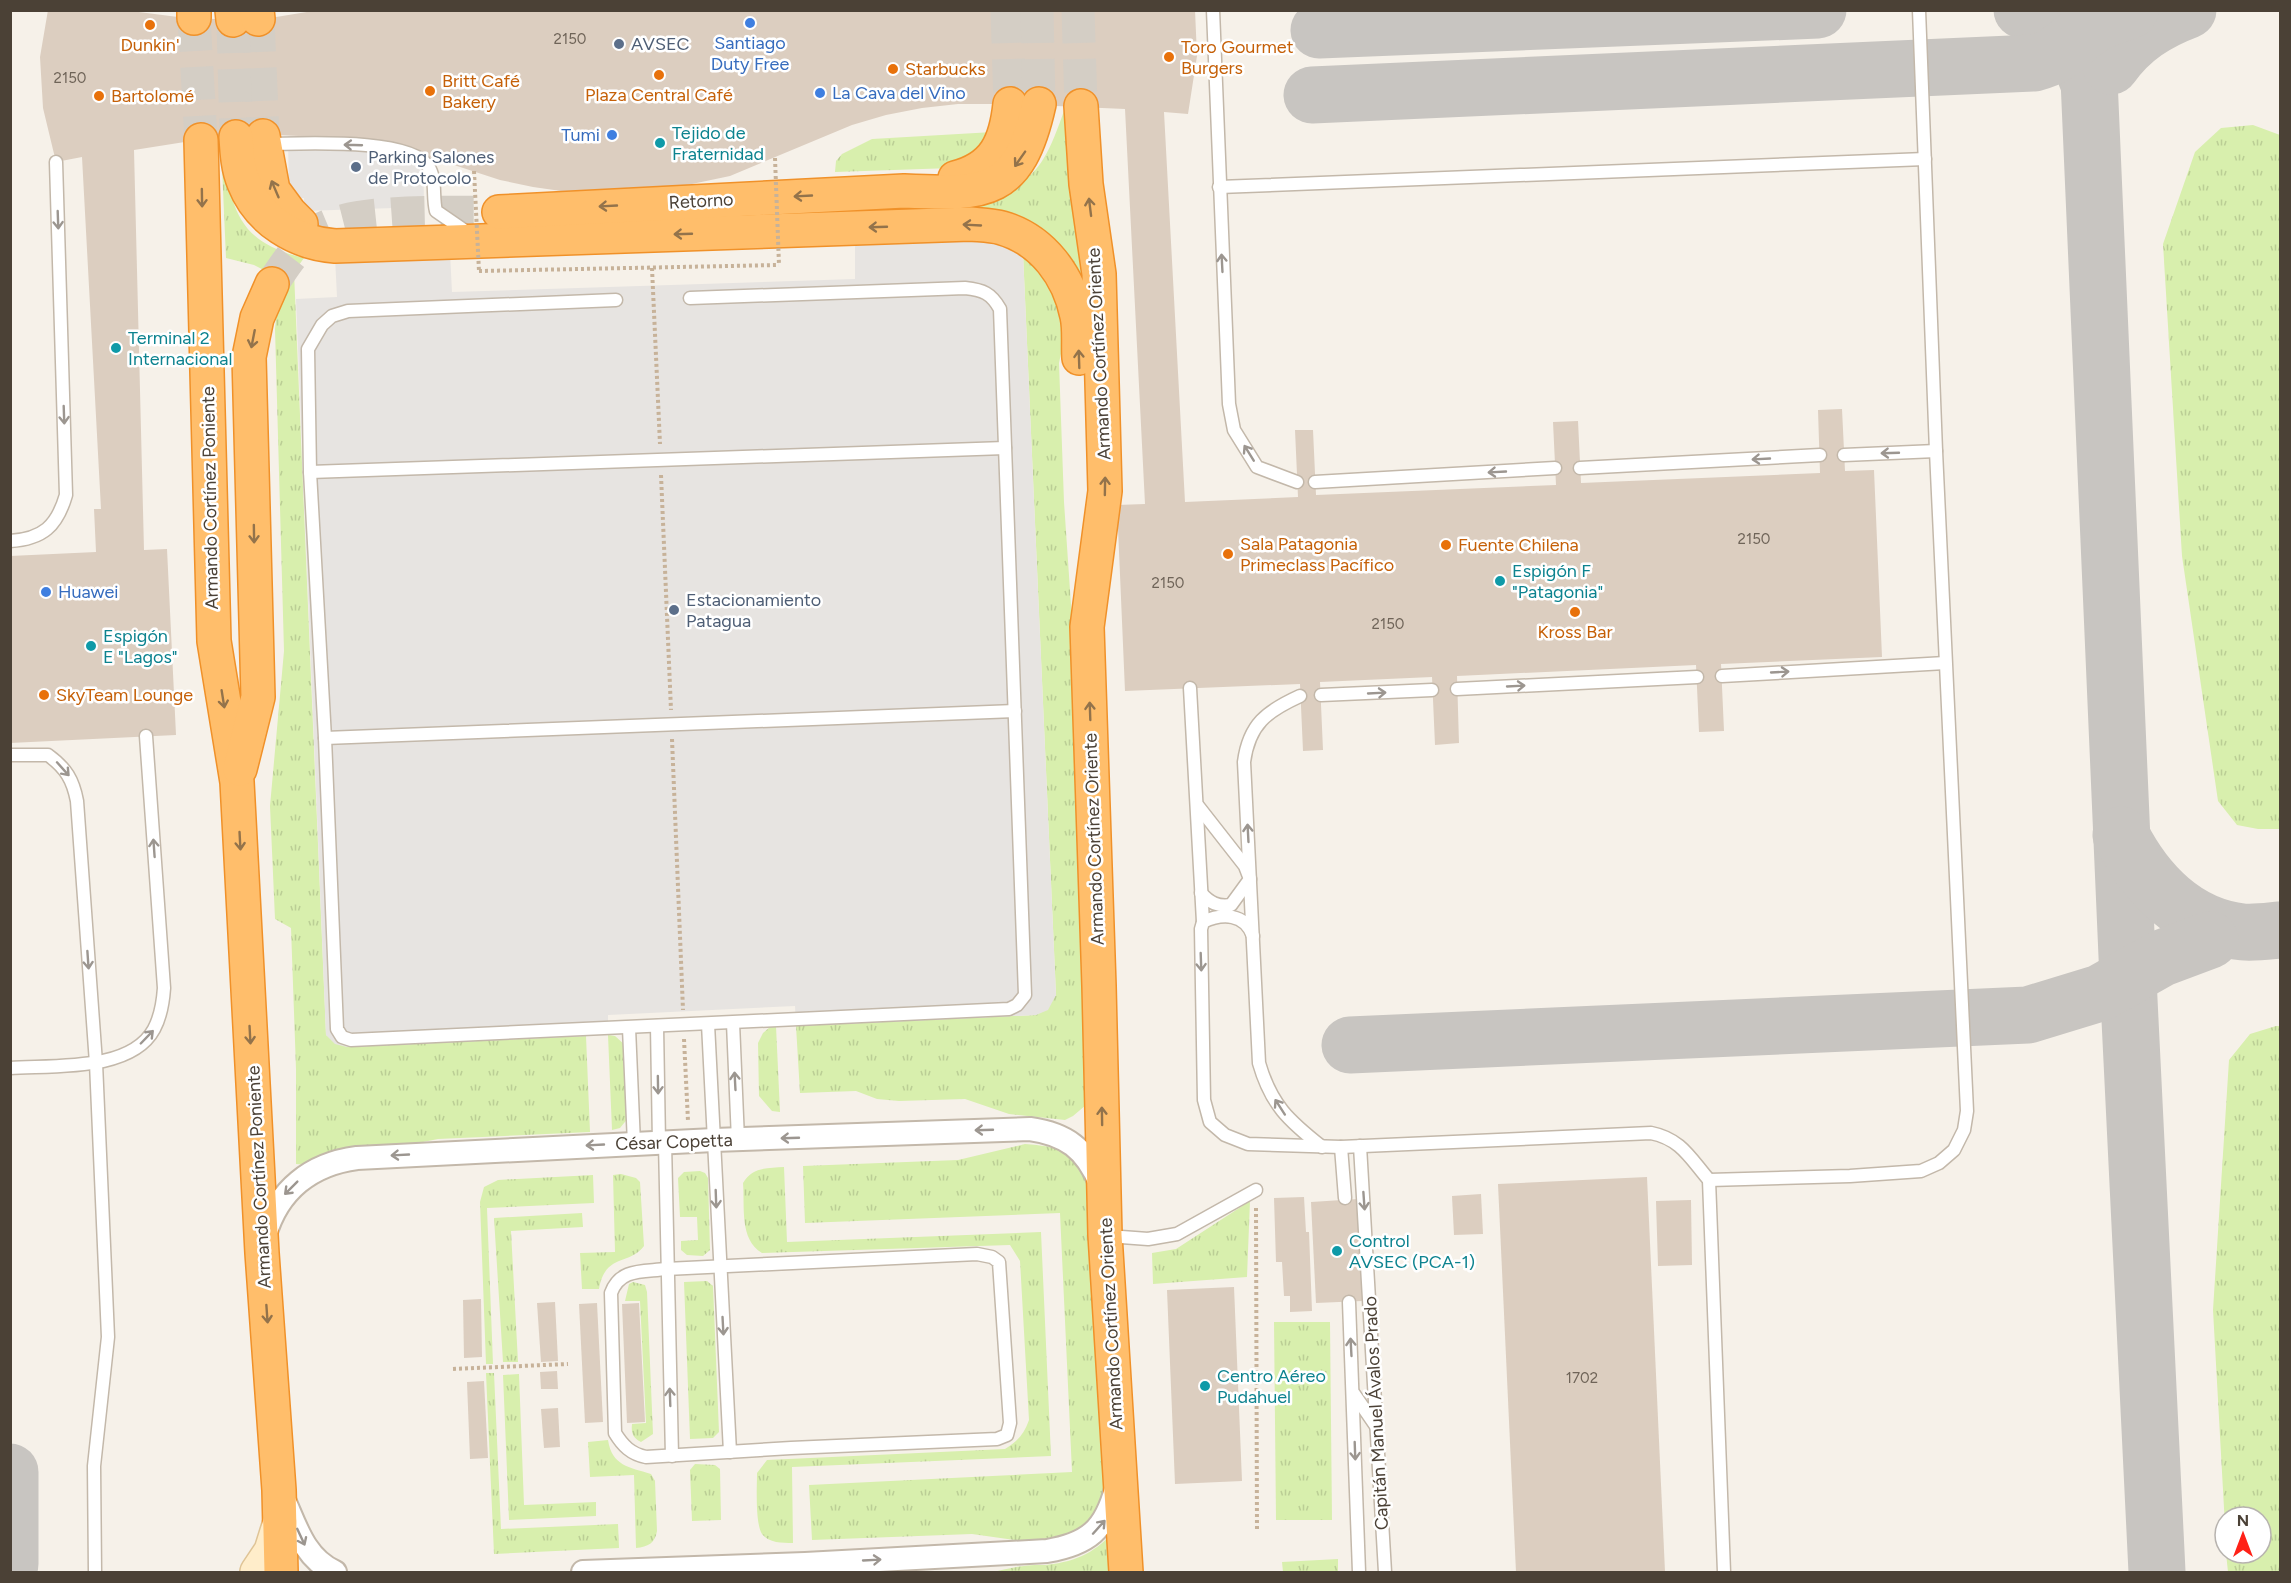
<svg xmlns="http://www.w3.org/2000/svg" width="2291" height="1583" viewBox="0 0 2291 1583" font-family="Figtree,sans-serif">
<defs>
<pattern id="grass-tufts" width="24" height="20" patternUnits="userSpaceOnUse" patternTransform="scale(1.5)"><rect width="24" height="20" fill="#d8efad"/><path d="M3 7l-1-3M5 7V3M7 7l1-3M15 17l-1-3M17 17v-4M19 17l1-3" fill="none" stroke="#bbce95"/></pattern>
</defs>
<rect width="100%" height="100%" fill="#f6f1e9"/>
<!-- grass -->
<g fill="url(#grass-tufts)">
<path d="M1065,108L1086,286L966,209L965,204C1033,185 1042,174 1065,108Z"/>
<polygon points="2253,125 2280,135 2280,829 2258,829 2237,825 2218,801 2182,556 2163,244 2195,152 2221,128"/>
<polygon points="993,132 986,147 952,168 835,172 836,161 842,154 872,139"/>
<path d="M221,144C232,207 235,242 304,258L294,272L326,1035L347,1047L586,1036L590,1132L438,1139L308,1165L296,1164V1069L291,928L275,919L270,806L284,651L275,329L278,302L287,282L254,265L226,258Z"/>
<polygon points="1010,236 1063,299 1063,344 1059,363 1064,502 1078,708 1086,1105 1073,1116 1065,1120 1009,1114 965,1099 899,1101 877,1099 856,1091 800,1093 796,1026 1036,1015 1056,995 1023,253"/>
<polygon points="776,1026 780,1112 772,1111 759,1096 758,1043 763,1033 770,1027"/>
<polygon points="2276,1026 2280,1026 2280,1572 2228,1572 2226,1553 2261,1553 2261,1517 2225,1517 2225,1526 2213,1310 2229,1060 2250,1034"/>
<polygon points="608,1035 615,1036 625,1045 629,1117 620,1128 612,1130"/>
<path d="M1025,1144C1059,1147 1065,1148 1088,1173L1108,1497L1088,1526L1050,1542L1022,1541L972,1534L812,1540L809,1485L1072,1472L1060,1213L805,1223L803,1166L958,1160Z"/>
<path d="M784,1167L787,1242L1041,1232L1051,1456L792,1467L793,1543C782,1543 769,1543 762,1534C755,1523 757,1486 757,1473L767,1460L1005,1449C1018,1441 1024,1434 1029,1420L1020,1261L1010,1245L762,1253C739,1239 745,1207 743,1183C752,1167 768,1168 784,1167Z"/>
<polygon points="700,1171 705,1173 708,1178 710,1250 703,1256 687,1255 681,1250 681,1241 698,1240 697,1217 680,1217 678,1178 684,1172"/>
<path d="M621,1174L636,1178L640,1182L644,1246C629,1266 605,1253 599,1289H582L580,1253L615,1252L613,1175Z"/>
<polygon points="593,1175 594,1203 487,1208 493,1364 486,1364 480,1202 484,1187 498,1180"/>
<polygon points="1250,1201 1247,1277 1153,1284 1152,1253 1176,1249"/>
<polygon points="582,1213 583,1227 511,1231 518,1362 503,1362 494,1218"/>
<polygon points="707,1281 713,1286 719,1432 713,1438 690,1439 684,1282"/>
<path d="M633,1282L645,1285L647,1292L653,1434L641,1442C633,1438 631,1433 632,1424L646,1423L640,1301H625L629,1284Z"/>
<polygon points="1274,1322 1330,1322 1332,1520 1276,1520"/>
<polygon points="486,1373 494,1373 501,1529 618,1524 619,1548 494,1554"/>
<polygon points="519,1374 524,1505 596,1502 596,1516 509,1520 503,1375"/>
<path d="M608,1440C612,1466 629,1467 651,1474L655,1481L657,1531C655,1543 648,1547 636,1548L634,1475L590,1477L588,1442Z"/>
<polygon points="695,1464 715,1465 720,1469 721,1520 692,1521 690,1470"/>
<path d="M1119,1525L1122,1572H992C1003,1570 1013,1567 1024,1566C1034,1564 1043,1566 1053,1564C1082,1560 1101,1548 1119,1525Z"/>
<polygon points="1338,1559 1338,1572 1283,1572 1282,1562"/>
</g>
<!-- parking -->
<g fill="#e7e4e1">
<polygon points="288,136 423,136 424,207 304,211 304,198 289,198"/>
<polygon points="968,233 1023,253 1056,995 1048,1010 1036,1015 796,1026 795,1006 608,1015 608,1035 347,1047 335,1044 326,1035 296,299 337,297 335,257 450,253 452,292 855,279 855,238"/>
</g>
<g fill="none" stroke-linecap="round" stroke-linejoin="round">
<!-- taxiway -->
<g stroke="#c8c5c1" stroke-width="57">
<path d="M2022,10C2053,22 2077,48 2087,79"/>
<polyline points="2086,10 2128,979 2157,1572"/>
<polyline points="1319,30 1818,10"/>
<path d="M2111,66C2131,38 2156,22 2188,10"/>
<path d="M1312,95L2034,63C2059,57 2067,45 2086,30C2099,20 2115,16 2130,10"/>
<path d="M2121,835C2146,884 2186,926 2243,932C2255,933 2269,931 2280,930"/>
<polyline points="1350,1045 2028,1015 2100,993 2162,958 2210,940"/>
<polyline points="10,1472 10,1564"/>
</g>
</g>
<!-- building -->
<g fill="#dccec0">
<polygon points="48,10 123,10 178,17 233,20 270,18 319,10 1195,10 1197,56 1188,114 1164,112 1185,502 1298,497 1295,430 1313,430 1316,495 1556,485 1553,422 1578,421 1581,483 1820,473 1818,410 1842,409 1845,471 1874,470 1882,657 1721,664 1724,731 1699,732 1696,665 1457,676 1459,743 1435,745 1432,677 1320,682 1323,750 1303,751 1300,684 1125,691 1117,505 1145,504 1125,109 1010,104 958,104 922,108 886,115 852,125 730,176 668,189 615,194 568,192 533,187 500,180 408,150 344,138 276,135 191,141 134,150 144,550 167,549 176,735 10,743 10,556 96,552 94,509 101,509 82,157 56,162 49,133 43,108 40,57"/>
<polygon points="1647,1177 1665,1572 1516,1572 1498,1184"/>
<polygon points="1481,1194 1483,1234 1454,1235 1452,1196"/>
<polygon points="1304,1197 1306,1232 1309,1232 1312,1311 1290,1312 1290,1296 1284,1296 1282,1262 1276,1262 1274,1198"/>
<polygon points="1358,1199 1362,1301 1316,1303 1311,1202"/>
<polygon points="1691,1200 1692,1265 1658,1266 1656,1201"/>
<polygon points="1234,1287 1242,1481 1175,1484 1167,1290"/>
<polygon points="481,1299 482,1357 464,1358 463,1300"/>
<polygon points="555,1302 558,1361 541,1362 537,1303"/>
<polygon points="597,1303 603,1422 585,1423 579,1304"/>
<polygon points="639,1303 645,1422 627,1423 622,1304"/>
<polygon points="557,1371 558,1389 541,1389 540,1372"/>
<polygon points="484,1381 488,1458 470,1459 467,1382"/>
<polygon points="558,1408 560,1447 544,1448 541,1409"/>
</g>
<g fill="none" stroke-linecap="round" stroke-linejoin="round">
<!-- highway-tunnel -->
<g stroke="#d4cec5" stroke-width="33" stroke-dasharray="33 16" stroke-linecap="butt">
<polyline points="1007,10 1010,104"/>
<polyline points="1037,10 1039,104"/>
<polyline points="1078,10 1081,106"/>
<polyline points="194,18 201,140"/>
<polyline points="258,19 263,136"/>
<polyline points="233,20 236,137"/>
<path d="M272,284C286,264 299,242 321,229C358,208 454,213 499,212"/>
</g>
<defs>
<g id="lane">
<polyline points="1213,10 1229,404 1234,430 1257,467 1297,482"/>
<path d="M266,144C300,144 409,137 428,166C437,179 432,196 436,211L468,233"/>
<polyline points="1219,187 1925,159"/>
<path d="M616,300L348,311L332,316L322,325L308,349L310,472L325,738L337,1029L342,1037L351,1040L1009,1009L1017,1005L1025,995L1000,309C991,293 983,290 965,288L690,298"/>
<polyline points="1844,455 1936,451"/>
<polyline points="1580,468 1820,455"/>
<polyline points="310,472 1005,448"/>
<polyline points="1315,482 1555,468"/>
<path d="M10,541C43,539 57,526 66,495L56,162"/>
<polyline points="1722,676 1945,663"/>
<polyline points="1190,688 1203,922"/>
<polyline points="1457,689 1697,677"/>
<polyline points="1321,695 1432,690"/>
<path d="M1300,696C1267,711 1249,724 1244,762L1259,1063C1271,1105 1289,1121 1322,1147"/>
<polyline points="325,738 1015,711"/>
<path d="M10,755H48C66,768 73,780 77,801L96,1063L108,1337L94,1466L95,1572"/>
<path d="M1198,806L1245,866L1250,879L1231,905C1218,907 1210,903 1201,893"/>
<path d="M1253,936C1245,913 1222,913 1203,922L1201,929L1204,1100L1210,1122L1225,1135L1248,1144L1341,1147L1651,1133C1681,1139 1690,1158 1709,1180L1724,1572"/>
<polyline points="733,1023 738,1140"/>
<polyline points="708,1024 730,1452"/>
<polyline points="657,1026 659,1143"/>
<polyline points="629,1028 634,1144"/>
<path d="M10,1068C52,1065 131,1072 154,1029C161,1016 163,1003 164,988L146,736"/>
<polyline points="665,1143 672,1456"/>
<polyline points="1360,1146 1385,1572"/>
<polyline points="1341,1147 1345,1198"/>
<polyline points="1709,1180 1850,1176 1921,1171 1939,1163 1954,1150 1964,1130 1967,1111 1936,451 1919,10"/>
<polyline points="1108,1236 1148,1239 1177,1234 1256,1190"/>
<path d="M977,1254L992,1257L999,1262L1010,1423L1007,1435L997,1439L791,1448L646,1457C631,1454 623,1446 615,1433L611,1293C620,1268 643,1272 666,1269Z"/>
<polyline points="1349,1302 1359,1572"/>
<polyline points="1354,1394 1376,1426"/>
</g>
<g id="street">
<path d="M265,1235C278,1190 311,1164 357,1158L714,1140L1030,1129C1066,1134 1086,1149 1100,1183"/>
<path d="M284,1500C296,1527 305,1559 335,1572"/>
<path d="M583,1572L805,1564L1047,1551C1088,1544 1105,1530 1116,1489"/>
</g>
<polyline id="secondary" points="257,1572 271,1551 280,1522"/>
<g id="highway">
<polyline points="194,10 194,18"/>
<polyline points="232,10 233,20"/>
<polyline points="257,10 258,19"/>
<polyline points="1081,106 1086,184 1099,274 1105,491 1087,627 1099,986 1105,1235 1126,1572"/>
<polyline points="263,136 273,190 290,213 301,224"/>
<path d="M236,137C237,153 238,169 244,183C259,221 296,243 335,246L970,224C980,225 992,225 1002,228C1043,240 1069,276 1077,316C1080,329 1078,345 1079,358"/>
<polyline points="201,140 214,641 237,782 262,1253 279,1490 281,1572"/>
<path d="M955,178C995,168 1006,142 1010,104"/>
<path d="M499,212L904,191C987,195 1019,194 1039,104"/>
<polyline points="240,769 258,697 249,357 257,318 272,284"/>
</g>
</defs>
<!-- lane casing -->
<use href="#lane" stroke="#c3b8aa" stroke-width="15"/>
<!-- street casing -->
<use href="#street" stroke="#c3b8aa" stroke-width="26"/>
<!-- secondary casing -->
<use href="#secondary" stroke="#dfc496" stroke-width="36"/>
<!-- highway casing -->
<use href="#highway" stroke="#f09129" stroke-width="36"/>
<!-- path -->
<g stroke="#c7b299" stroke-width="4" stroke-dasharray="3 3" stroke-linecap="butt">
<polyline points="652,268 660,444"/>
<polyline points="479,271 779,265"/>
<polyline points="661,475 671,710"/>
<polyline points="672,739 683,1010"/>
<polyline points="684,1039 688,1121"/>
<polyline points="1256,1208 1257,1532"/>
<polyline points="453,1369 568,1364"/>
</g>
<!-- lane -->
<use href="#lane" stroke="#fff" stroke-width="12"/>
<!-- street -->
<use href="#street" stroke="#fff" stroke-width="22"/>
<!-- secondary -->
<use href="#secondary" stroke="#ffedca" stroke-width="33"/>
<!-- highway -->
<use href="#highway" stroke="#ffbe6b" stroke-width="33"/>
<!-- path-bridge -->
<g stroke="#c7b299" stroke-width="4" stroke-dasharray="3 3" stroke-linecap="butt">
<polyline points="775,158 779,265"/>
<polyline points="474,171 479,271"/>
</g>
</g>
<!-- one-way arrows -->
<defs><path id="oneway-shaft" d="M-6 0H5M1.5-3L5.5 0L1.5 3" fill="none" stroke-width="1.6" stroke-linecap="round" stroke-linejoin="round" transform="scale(1.5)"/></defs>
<g stroke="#9c9690">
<use href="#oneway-shaft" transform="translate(353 145) rotate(-178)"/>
<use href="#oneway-shaft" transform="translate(58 220) rotate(88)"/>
<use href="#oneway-shaft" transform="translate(1222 263) rotate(-93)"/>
<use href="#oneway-shaft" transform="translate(64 415) rotate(88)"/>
<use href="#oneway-shaft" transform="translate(1249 453) rotate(-122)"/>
<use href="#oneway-shaft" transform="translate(1890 453) rotate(178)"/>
<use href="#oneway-shaft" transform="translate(1761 459) rotate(177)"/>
<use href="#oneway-shaft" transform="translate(1497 472) rotate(177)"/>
<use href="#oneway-shaft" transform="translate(1780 672) rotate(-3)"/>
<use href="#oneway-shaft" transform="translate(1516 686) rotate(-3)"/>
<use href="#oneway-shaft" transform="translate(1377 693) rotate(-3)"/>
<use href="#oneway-shaft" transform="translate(63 769) rotate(48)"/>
<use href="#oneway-shaft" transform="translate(1248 833) rotate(-93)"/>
<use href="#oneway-shaft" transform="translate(154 848) rotate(-94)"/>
<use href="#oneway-shaft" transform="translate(88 960) rotate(86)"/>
<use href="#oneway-shaft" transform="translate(1201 962) rotate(88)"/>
<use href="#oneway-shaft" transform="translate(147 1037) rotate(-46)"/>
<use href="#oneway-shaft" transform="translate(735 1081) rotate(-93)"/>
<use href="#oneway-shaft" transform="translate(658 1085) rotate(89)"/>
<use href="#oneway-shaft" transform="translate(1280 1107) rotate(-123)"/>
<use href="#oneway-shaft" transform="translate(984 1130) rotate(178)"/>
<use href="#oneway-shaft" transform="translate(790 1138) rotate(178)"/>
<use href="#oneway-shaft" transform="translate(595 1145) rotate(177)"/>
<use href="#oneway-shaft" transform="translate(400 1155) rotate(177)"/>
<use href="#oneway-shaft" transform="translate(291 1188) rotate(135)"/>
<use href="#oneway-shaft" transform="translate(716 1199) rotate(88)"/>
<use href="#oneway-shaft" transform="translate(1364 1201) rotate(86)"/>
<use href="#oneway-shaft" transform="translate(723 1326) rotate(87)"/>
<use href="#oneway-shaft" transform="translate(1351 1347) rotate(-93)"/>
<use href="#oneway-shaft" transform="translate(670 1397) rotate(-92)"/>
<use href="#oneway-shaft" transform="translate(1355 1451) rotate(88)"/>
<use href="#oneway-shaft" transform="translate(1099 1527) rotate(-48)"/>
<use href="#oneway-shaft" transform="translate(301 1537) rotate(65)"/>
<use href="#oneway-shaft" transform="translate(872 1560) rotate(-3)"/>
</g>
<g stroke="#93734b">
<use href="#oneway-shaft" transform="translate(1020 159) rotate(125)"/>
<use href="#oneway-shaft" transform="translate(275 189) rotate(-113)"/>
<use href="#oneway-shaft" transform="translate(803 196) rotate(177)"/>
<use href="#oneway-shaft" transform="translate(202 198) rotate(89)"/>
<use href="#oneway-shaft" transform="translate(608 206) rotate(177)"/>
<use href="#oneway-shaft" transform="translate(1090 207) rotate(-97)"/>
<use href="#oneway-shaft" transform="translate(972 225) rotate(-177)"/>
<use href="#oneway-shaft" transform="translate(878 227) rotate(178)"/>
<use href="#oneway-shaft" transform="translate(683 234) rotate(178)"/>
<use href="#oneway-shaft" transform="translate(253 339) rotate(101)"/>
<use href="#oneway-shaft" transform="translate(1079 359) rotate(-92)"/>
<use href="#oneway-shaft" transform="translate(1105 486) rotate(-89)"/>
<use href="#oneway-shaft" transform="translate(254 534) rotate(89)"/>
<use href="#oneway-shaft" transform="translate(223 699) rotate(81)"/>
<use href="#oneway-shaft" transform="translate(1090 711) rotate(-92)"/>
<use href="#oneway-shaft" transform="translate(240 841) rotate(87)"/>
<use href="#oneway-shaft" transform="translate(250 1035) rotate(87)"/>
<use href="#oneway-shaft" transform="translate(1102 1116) rotate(-91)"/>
<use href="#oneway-shaft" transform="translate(267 1314) rotate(86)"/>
</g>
<!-- markers -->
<g fill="#3f7fe0" stroke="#fff" stroke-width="2">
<circle cx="750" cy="23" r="6"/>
<circle cx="820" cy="93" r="6"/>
<circle cx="612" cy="135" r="6"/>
<circle cx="46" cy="592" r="6"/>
</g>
<g fill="#e8710a" stroke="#fff" stroke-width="2">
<circle cx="150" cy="25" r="6"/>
<circle cx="1169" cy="57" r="6"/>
<circle cx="893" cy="69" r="6"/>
<circle cx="659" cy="75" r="6"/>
<circle cx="430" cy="91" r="6"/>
<circle cx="99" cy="96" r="6"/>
<circle cx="1446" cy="545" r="6"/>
<circle cx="1228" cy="554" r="6"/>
<circle cx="1575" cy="612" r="6"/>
<circle cx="44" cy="695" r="6"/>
</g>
<g fill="#5c6f8a" stroke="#fff" stroke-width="2">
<circle cx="619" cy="44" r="6"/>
<circle cx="356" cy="167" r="6"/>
<circle cx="674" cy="610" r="6"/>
</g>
<g fill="#0f9aa8" stroke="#fff" stroke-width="2">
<circle cx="660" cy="143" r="6"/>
<circle cx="116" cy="348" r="6"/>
<circle cx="1500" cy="581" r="6"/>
<circle cx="91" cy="646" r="6"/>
<circle cx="1337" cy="1251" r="6"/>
<circle cx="1205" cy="1386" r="6"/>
</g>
<g text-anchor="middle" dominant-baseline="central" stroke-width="5" stroke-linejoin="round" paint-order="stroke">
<!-- number labels -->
<g font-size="15" fill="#6f6458">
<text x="570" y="39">2150</text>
<text x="70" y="78">2150</text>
<text x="1754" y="539">2150</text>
<text x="1168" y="583">2150</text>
<text x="1388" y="624">2150</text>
<text x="1582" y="1378">1702</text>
</g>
<!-- shop labels -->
<g font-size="18" fill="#366cbe" stroke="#fff" text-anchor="start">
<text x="750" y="43" text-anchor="middle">Santiago<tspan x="750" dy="21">Duty Free</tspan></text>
<text x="832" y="93">La Cava del Vino</text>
<text x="600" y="135" text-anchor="end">Tumi</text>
<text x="58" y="592">Huawei</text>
</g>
<!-- service labels -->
<g font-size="18" fill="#4e5e75" stroke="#fff" text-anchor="start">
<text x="631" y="44">AVSEC</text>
<text x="368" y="157">Parking Salones<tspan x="368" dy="21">de Protocolo</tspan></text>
<text x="686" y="600">Estacionamiento<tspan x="686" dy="21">Patagua</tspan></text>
</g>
<!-- food labels -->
<g font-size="18" fill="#c56008" stroke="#fff" text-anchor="start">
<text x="150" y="45" text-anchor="middle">Dunkin'</text>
<text x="1181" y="47">Toro Gourmet<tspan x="1181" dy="21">Burgers</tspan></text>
<text x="905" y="69">Starbucks</text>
<text x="442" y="81">Britt Café<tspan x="442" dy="21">Bakery</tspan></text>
<text x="659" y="95" text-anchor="middle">Plaza Central Café</text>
<text x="111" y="96">Bartolomé</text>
<text x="1240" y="544">Sala Patagonia<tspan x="1240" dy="21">Primeclass Pacífico</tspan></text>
<text x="1458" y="545">Fuente Chilena</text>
<text x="1575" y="632" text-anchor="middle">Kross Bar</text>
<text x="56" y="695">SkyTeam Lounge</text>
</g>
<!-- culture labels -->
<g font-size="18" fill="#0d838f" stroke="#fff" text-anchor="start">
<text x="672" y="133">Tejido de<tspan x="672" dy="21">Fraternidad</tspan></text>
<text x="128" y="338">Terminal 2<tspan x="128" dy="21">Internacional</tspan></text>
<text x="1512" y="571">Espigón F<tspan x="1512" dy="21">"Patagonia"</tspan></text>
<text x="103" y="636">Espigón<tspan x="103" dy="21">E "Lagos"</tspan></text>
<text x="1349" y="1241">Control<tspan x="1349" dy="21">AVSEC (PCA-1)</tspan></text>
<text x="1217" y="1376">Centro Aéreo<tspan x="1217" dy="21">Pudahuel</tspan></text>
</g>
<!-- street labels -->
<g font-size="18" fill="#4b4136" stroke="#fff">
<text transform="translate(701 201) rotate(-3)">Retorno</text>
<text transform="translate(1099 354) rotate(-93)">Armando Cortínez Oriente</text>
<text transform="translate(210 498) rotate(-91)">Armando Cortínez Poniente</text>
<text transform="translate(1094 839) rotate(-92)">Armando Cortínez Oriente</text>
<text transform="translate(674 1142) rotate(-2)">César Copetta</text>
<text transform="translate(259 1177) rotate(-93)">Armando Cortínez Poniente</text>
<text transform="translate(1111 1324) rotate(-93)">Armando Cortínez Oriente</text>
<text transform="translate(1376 1413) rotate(-93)">Capitán Manuel Ávalos Prado</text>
</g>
</g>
<!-- border -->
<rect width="2291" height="1583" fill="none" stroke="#4b4136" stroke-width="24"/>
<!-- north arrow -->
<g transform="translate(2243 1535)"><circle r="28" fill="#ffffff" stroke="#b7b3af" stroke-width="1.5"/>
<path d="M0-4.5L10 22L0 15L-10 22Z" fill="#ff2117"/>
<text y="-9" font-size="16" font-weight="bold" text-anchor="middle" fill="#4b4136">N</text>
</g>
</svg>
